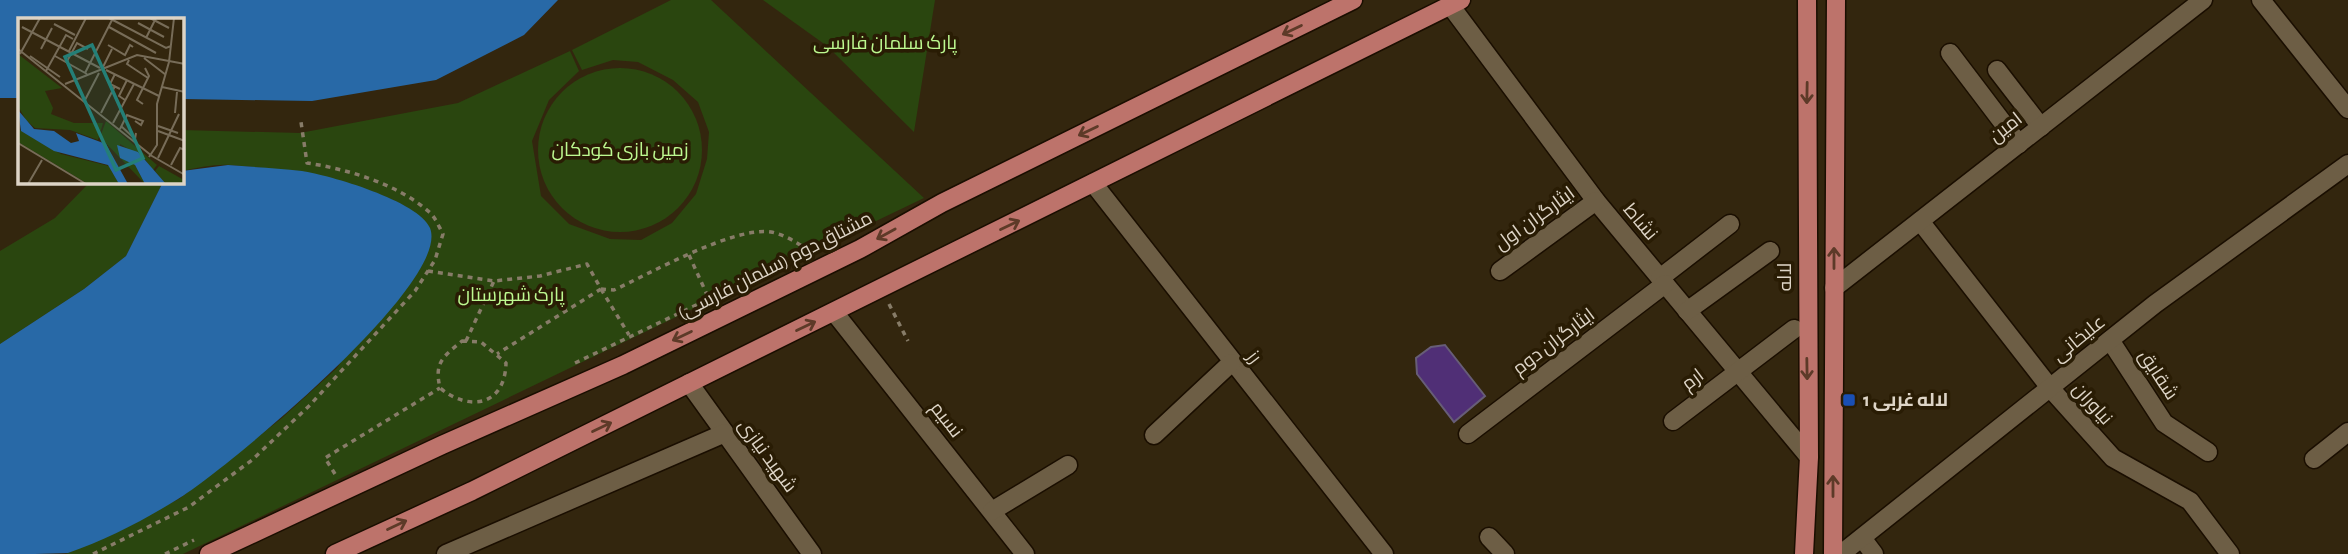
<svg xmlns="http://www.w3.org/2000/svg" width="2348" height="554" viewBox="0 0 2348 554" font-family="'Alegreya Sans',Cairo,sans-serif">
<rect width="100%" height="100%" fill="#33260e"/>
<!-- green -->
<g fill="#2a460f">
<path d="M671,0H711L924,198L183,554H66L179,499L282,418L337,368L430,229C404,185 279,168 230,165C215,164 197,168 182,171V130L300,133L458,103L570,51L579,71L549,100L532,141L541,196L569,224L610,239L641,240L672,223L696,194L707,159L709,132L698,102L673,80L638,62L613,60L582,70L572,50Z"/>
<polygon points="763,0 935,0 914,132 827,46"/>
<circle cx="620" cy="150" r="82"/>
<polygon points="90,182 163,182 126,256 84,289 0,344 0,251 55,218"/>
</g>
<!-- water -->
<g fill="#2869a7">
<polygon points="0,0 558,0 524,35 436,80 312,101 182,99 182,19 19,19 19,98 0,98"/>
<path d="M228,165C252,167 277,168 302,171C329,175 419,201 430,228C452,283 225,470 178,499C144,520 106,540 68,553C50,554 20,554 0,554V344L84,289L126,256L163,182H182V171Z"/>
</g>
<!-- building -->
<polygon fill="#502f76" stroke="#675d77" stroke-width="2" points="1445,345 1485,396 1454,422 1417,374 1416,358 1431,347"/>
<g fill="none" stroke-linecap="round" stroke-linejoin="round">
<defs>
<g id="minor">
<polyline points="2261,0 2348,109"/>
<polyline points="1450,5 1596,201 1809,457"/>
<polyline points="1950,53 2019,144"/>
<polyline points="1997,70 2041,127"/>
<polyline points="1093,183 1384,554"/>
<polyline points="1920,221 2051,389 2113,458 2190,501 2230,554"/>
<polyline points="1500,271 1596,201"/>
<polyline points="1660,278 1730,224"/>
<polyline points="1834,288 2203,0"/>
<polyline points="1687,311 1770,251"/>
<polyline points="834,312 1025,554"/>
<polyline points="2110,340 2164,423 2208,452"/>
<polyline points="689,383 812,554"/>
<polyline points="1673,421 1794,329"/>
<polyline points="1468,434 1665,284"/>
<polyline points="1154,435 1231,363"/>
<polyline points="2314,459 2348,432"/>
<polyline points="992,511 1068,465"/>
<polyline points="1489,537 1505,554"/>
<polyline points="1862,538 1874,554"/>
<polyline points="446,554 725,433"/>
<polyline points="1841,554 2155,304 2348,164"/>
</g>
<g id="major">
<polyline points="209,554 442,445 623,365 860,249 942,203 1353,0"/>
<polyline points="335,554 472,491 1461,0"/>
<polyline points="1804,554 1809,457 1807,0"/>
<polyline points="1833,554 1836,0"/>
</g>
</defs>
<!-- minor casing -->
<use href="#minor" stroke="#1a0e00" stroke-width="21"/>
<!-- major casing -->
<use href="#major" stroke="#1a0e00" stroke-width="21"/>
<!-- path -->
<g stroke="#877c68" stroke-width="3.5" stroke-dasharray="5 5" stroke-linecap="butt">
<polyline points="689,255 709,299"/>
<polyline points="428,271 494,281 540,276 587,264 601,289 497,354"/>
<path d="M601,289L614,290C649,274 734,226 771,232C786,235 797,243 810,251"/>
<polyline points="601,289 629,335"/>
<polyline points="889,304 908,341"/>
<path d="M462,341L481,342L506,363C505,406 469,412 440,388C434,362 443,357 462,341Z"/>
<polyline points="466,341 494,281"/>
<polyline points="575,363 713,297"/>
<polyline points="335,474 325,458 440,388"/>
<path d="M93,554L189,507L252,460L309,406L415,291L435,260L443,234C439,227 435,216 428,211C397,184 347,169 307,163L301,122"/>
<polyline points="165,554 194,540"/>
</g>
<!-- minor -->
<use href="#minor" stroke="#6d5e45" stroke-width="18"/>
<!-- major -->
<use href="#major" stroke="#bd736b" stroke-width="18"/>
</g>
<!-- one-way arrows -->
<defs><path id="oneway-shaft" d="M-6 0H5M1.5-3L5.5 0L1.5 3" fill="none" stroke-width="1.6" stroke-linecap="round" stroke-linejoin="round" transform="scale(1.75)"/></defs>
<g stroke="#5d3a28">
<use href="#oneway-shaft" transform="translate(1292 30) rotate(154)"/>
<use href="#oneway-shaft" transform="translate(1807 93) rotate(91)"/>
<use href="#oneway-shaft" transform="translate(1088 131) rotate(154)"/>
<use href="#oneway-shaft" transform="translate(1010 225) rotate(-26)"/>
<use href="#oneway-shaft" transform="translate(886 234) rotate(151)"/>
<use href="#oneway-shaft" transform="translate(1834 258) rotate(-90)"/>
<use href="#oneway-shaft" transform="translate(806 326) rotate(-26)"/>
<use href="#oneway-shaft" transform="translate(682 336) rotate(154)"/>
<use href="#oneway-shaft" transform="translate(1807 369) rotate(89)"/>
<use href="#oneway-shaft" transform="translate(602 427) rotate(-26)"/>
<use href="#oneway-shaft" transform="translate(1833 486) rotate(-90)"/>
<use href="#oneway-shaft" transform="translate(397 525) rotate(-25)"/>
</g>
<!-- markers -->
<rect fill="#1a4fb4" stroke="#291c04" stroke-width="2.5" x="1842" y="393" width="14" height="14" rx="3.5"/>
<g text-anchor="middle" dominant-baseline="central" stroke-width="7" stroke-linejoin="round" paint-order="stroke">
<!-- park labels -->
<g font-size="19" fill="#bdf990" stroke="#291c04">
<text x="885" y="43">پارک سلمان فارسی</text>
<text x="620" y="150">زمین بازی کودکان</text>
<text x="511" y="295">پارک شهرستان</text>
</g>
<!-- street labels -->
<g font-size="19" fill="#ddd4c6" stroke="#291c04">
<text transform="translate(2006 128) rotate(-38)">امین</text>
<text transform="translate(1535 219) rotate(-36)">ایثارگران اول</text>
<text transform="translate(1640 222) rotate(50)">نشاط</text>
<text transform="translate(775 266) rotate(-27)">مشتاق دوم (سلمان فارسی)</text>
<text transform="translate(1785 277) rotate(-90)">لاله</text>
<text transform="translate(2079 339) rotate(-39)">علیخانی</text>
<text transform="translate(1554 342) rotate(-37)">ایثارگران دوم</text>
<text transform="translate(1254 357) rotate(52)">رز</text>
<text transform="translate(2158 375) rotate(57)">شقایق</text>
<text transform="translate(1693 380) rotate(-37)">ارم</text>
<text transform="translate(2092 404) rotate(48)">نیاوران</text>
<text transform="translate(946 420) rotate(52)">نسیم</text>
<text transform="translate(767 456) rotate(54)">شهید نیازی</text>
</g>
<!-- poi labels -->
<g font-size="19" font-weight="bold" fill="#ddd4c6" stroke="#291c04" text-anchor="start">
<text x="1863" y="400">لاله غربی 1</text>
</g>
</g>
<!-- overview -->
<g transform="translate(18 18)">
<rect width="166" height="166" fill="#33260e"/>
<path d="M0,36L44,70L27,73L35,90L33,96L56,105H85L80,122L52,112L17,110L8,102L0,88ZM88,103L139,147L135,152L126,140L102,126L103,140L117,147L127,166L82,119ZM0,111L43,136L91,148L101,166H70L0,124ZM141,148L166,162V166H148L137,153Z" fill="#2a460f"/>
<path d="M0,92L16,111L36,113L53,125L61,123L58,115L88,126L110,166H101L90,147L36,133L3,113ZM99,127L120,134L148,166H127L117,147L102,140Z" fill="#2869a7"/>
<path fill="none" stroke="#776c58" stroke-width="2" d="M91,0L148,30L153,28M132,0L151,10M120,5L146,19M36,6L57,17M4,9L82,50M91,9L138,35M128,20L138,0M90,27L107,37L112,27L115,29M0,31L134,138L167,157M23,31L34,10M51,33L68,0M2,36L22,0M12,38L42,59M37,38L69,56M126,40L148,57M111,42L109,46L130,60M48,45L59,25L70,31M84,51L94,31M88,52L141,78M28,53L48,17L55,21M67,55L94,2M97,56L92,66L102,71M47,66L119,37L167,46M144,69L167,74M67,82L81,55M107,82L101,78L109,62M125,86L119,82L131,58L127,50M83,95L97,68M157,95L159,74M95,105L116,66M103,108L117,121L118,115M140,108L160,115M102,111L109,97L125,103L123,107L117,103M140,113L167,123M0,125L68,166M131,139L139,127V86L151,44L156,0M140,140L161,96M153,147L162,130L167,132M10,166L24,142"/>
<path fill="#247f77" fill-opacity="0.15" stroke="#247f77" stroke-width="3.5" d="M74,27L125,140L98,152L47,39Z"/>
<rect width="166" height="166" fill="none" stroke="#ddd4c6" stroke-width="3.5"/>
</g>
</svg>
